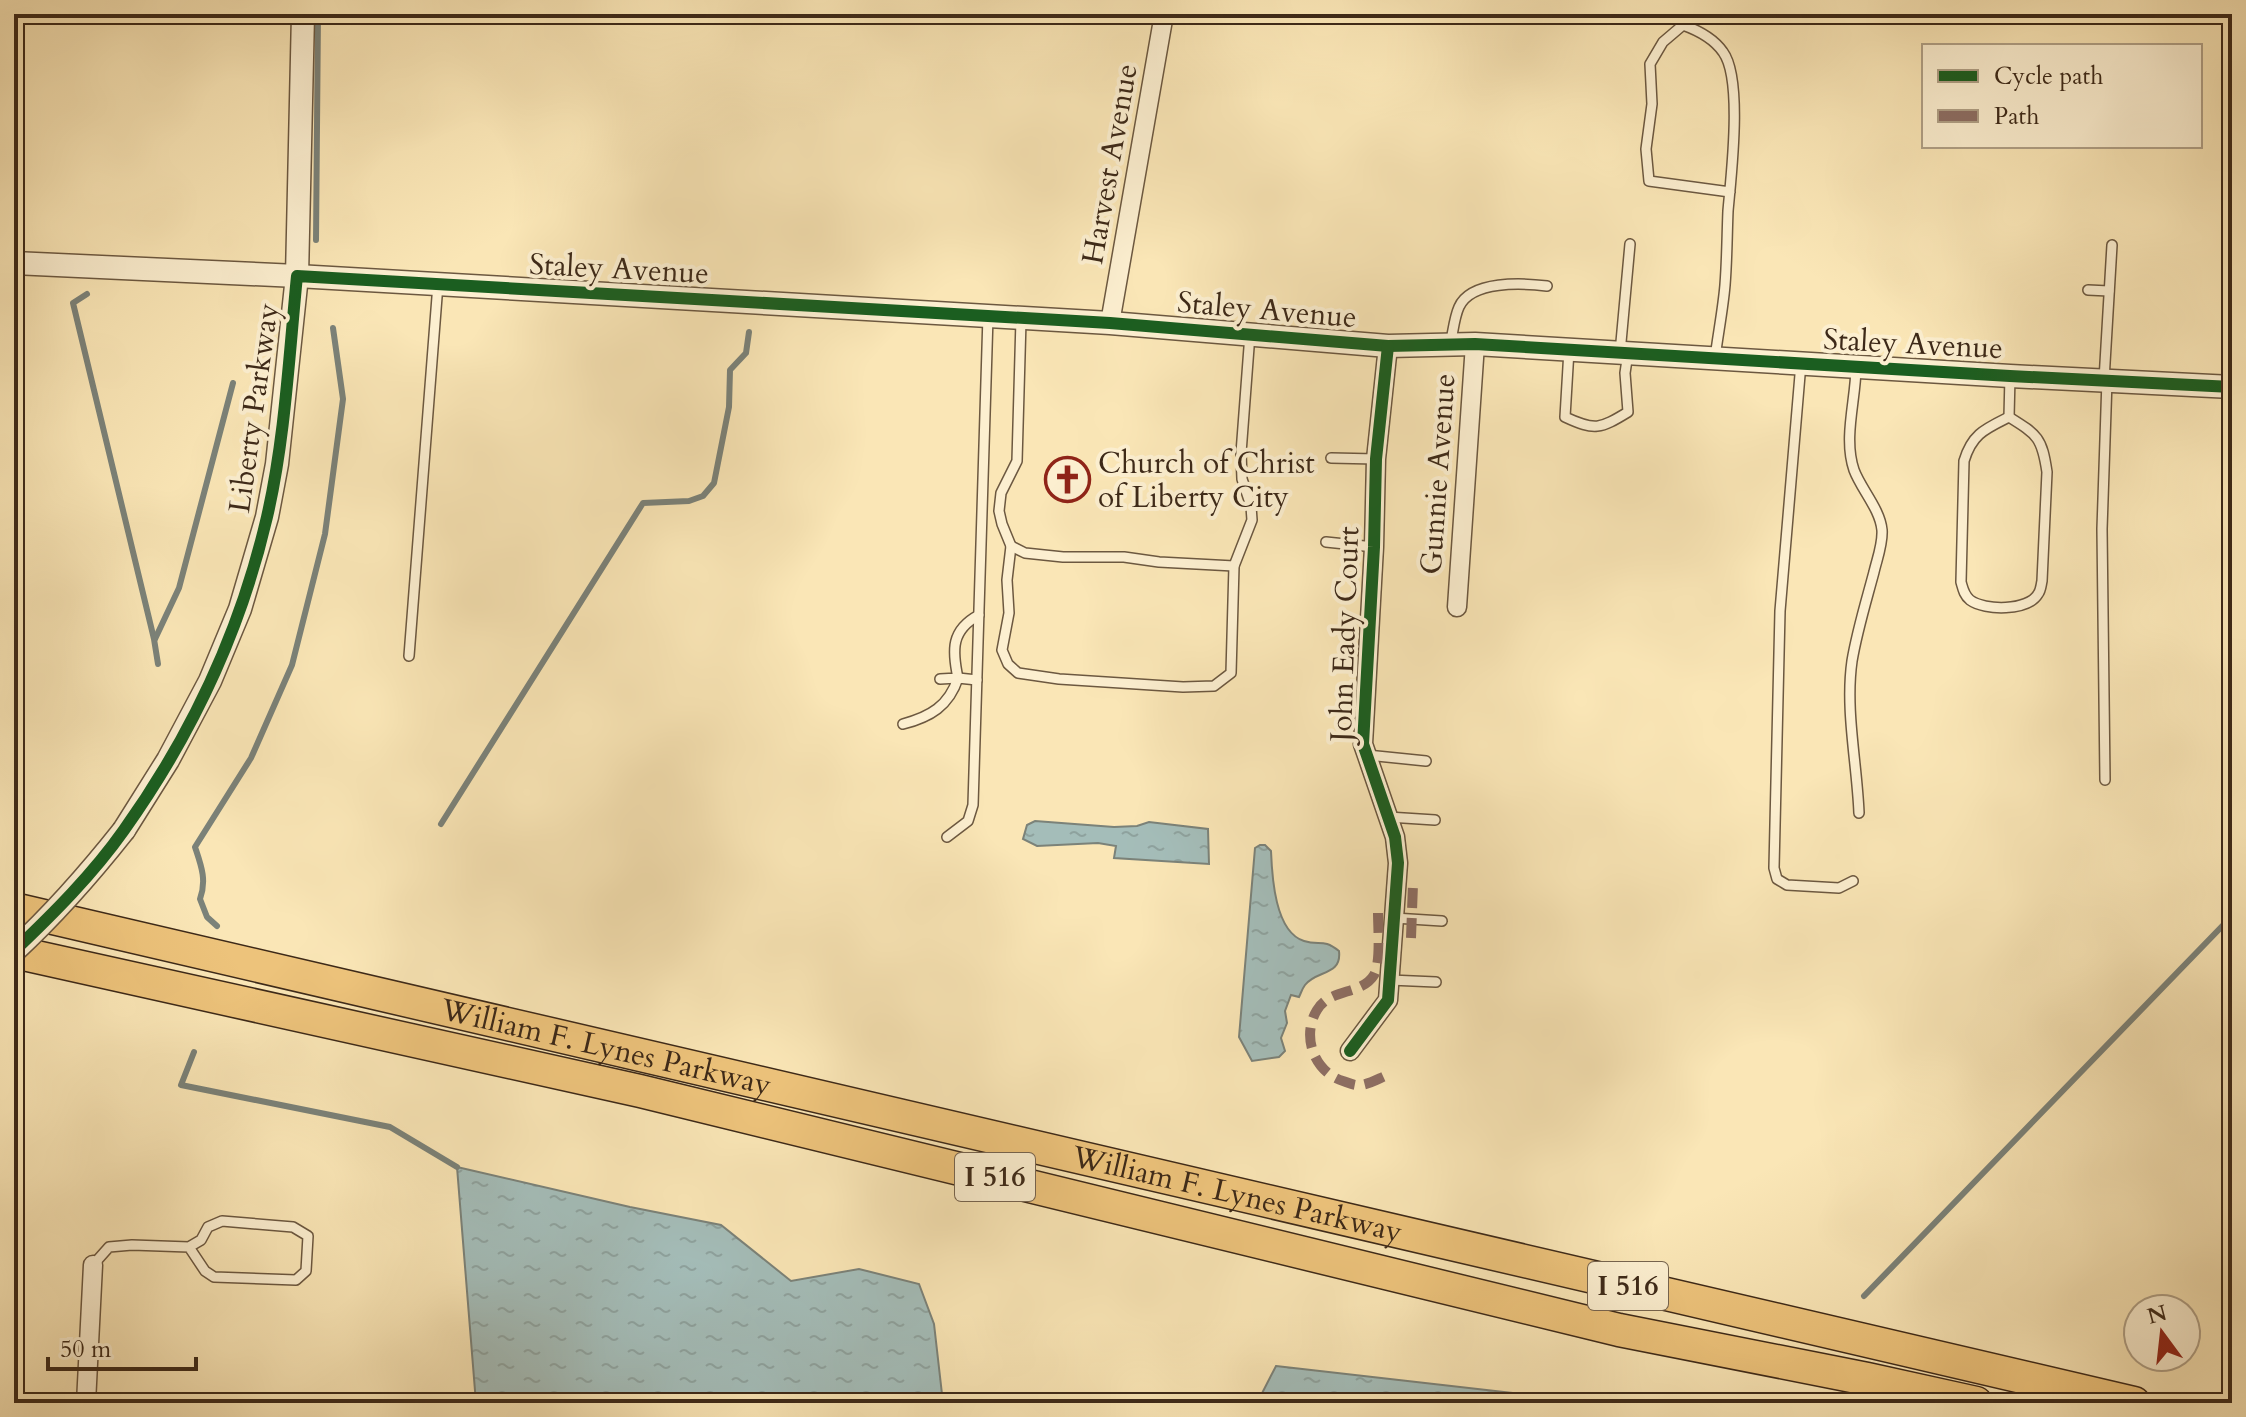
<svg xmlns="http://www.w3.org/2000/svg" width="2246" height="1417" viewBox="0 0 2246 1417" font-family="Cardo,serif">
<defs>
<pattern id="water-ripples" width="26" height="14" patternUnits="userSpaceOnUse" patternTransform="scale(2)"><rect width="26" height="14" fill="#a4bdb9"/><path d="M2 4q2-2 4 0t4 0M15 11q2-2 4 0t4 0" fill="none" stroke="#8ea29e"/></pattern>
</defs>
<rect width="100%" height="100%" fill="#fae6b6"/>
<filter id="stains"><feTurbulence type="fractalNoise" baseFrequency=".0025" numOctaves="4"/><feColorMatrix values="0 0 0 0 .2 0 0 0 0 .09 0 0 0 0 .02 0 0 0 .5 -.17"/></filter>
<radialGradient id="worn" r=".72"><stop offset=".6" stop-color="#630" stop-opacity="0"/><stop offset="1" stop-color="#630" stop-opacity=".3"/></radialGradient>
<!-- water -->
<g fill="url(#water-ripples)" stroke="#7b8279" stroke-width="2">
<polygon points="1035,821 1114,827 1137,826 1149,822 1208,829 1209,864 1114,858 1116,846 1098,843 1037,846 1023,839 1027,825"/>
<path d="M1260,845H1265L1271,851C1272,877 1275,932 1304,941C1320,946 1323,938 1339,951C1342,976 1316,970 1305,985C1302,989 1301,993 1299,997L1291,995L1285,1011L1287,1023L1281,1038L1285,1051L1279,1057L1252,1061L1239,1037L1255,848Z"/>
<polygon points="457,1167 630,1207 721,1225 791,1281 859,1269 919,1284 934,1324 943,1403 476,1403"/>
<polygon points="1276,1366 1539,1396 1553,1403 1257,1403"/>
</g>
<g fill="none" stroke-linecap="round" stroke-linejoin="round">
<!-- stream -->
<g stroke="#7b8279" stroke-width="6">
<polyline points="316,240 318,14"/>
<polyline points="87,294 73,303 154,639 158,664"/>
<polyline points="155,639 179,588 233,383"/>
<polyline points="441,824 643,503 689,501 703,496 714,483 729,407 730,370 746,353 749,332"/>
<path d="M217,926L207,917L200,899C207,880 201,865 195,847L251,758L292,665L325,534L343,399L333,328"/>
<polyline points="194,1052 181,1085 390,1127 457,1167"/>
<polyline points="1864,1296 2232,916"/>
<polyline points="1773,1403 1781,1396"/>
</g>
<defs>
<g id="service">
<polyline points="2088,290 2109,291"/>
<polyline points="1021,320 1017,461 1001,493 999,511 1002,524 1011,546 1007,580 1009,613 1002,650 1008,664 1018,673 1059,679 1183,687 1214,686 1231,673 1234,566 1252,520 1251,506 1242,479 1241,453 1250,334"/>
<path d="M1450,345C1453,333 1454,318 1459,307C1471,280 1523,283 1547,286"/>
<path d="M1569,350L1565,417C1595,431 1600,429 1628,412L1625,373L1628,353"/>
<polyline points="1620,353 1630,244"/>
<path d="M1715,358C1718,334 1723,309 1725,285C1727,260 1727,235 1728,211C1731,176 1743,79 1723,52C1714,39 1697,30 1683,25L1663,42L1650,64L1652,104L1646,149L1649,181L1730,192"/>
<polyline points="1801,363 1780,611 1774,868 1777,879 1787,885 1839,888 1853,881"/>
<path d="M1856,367C1856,399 1843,438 1854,470C1861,489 1880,509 1882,530C1883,544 1877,559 1874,572C1866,602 1857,631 1852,661C1845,710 1857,763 1859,813"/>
<polyline points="2104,380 2112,245"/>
<path d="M2009,417C2038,435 2042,438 2047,472L2042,581C2041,585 2041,590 2038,594C2028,611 1985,611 1970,600C1964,595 1963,589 1961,582L1964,461C1972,434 1985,429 2009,417Z"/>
<polyline points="2009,417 2010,376"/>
<polyline points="1331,458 1376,459"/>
<polyline points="1326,542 1374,547"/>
<polyline points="1011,546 1025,553 1063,557 1124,557 1159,562 1234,566"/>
<polyline points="409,656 438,284"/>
<path d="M940,679L958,678C952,650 951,630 979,615"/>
<path d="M903,724C930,717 949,706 958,678L977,680"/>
<polyline points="1367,755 1426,761"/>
<polyline points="2105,780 2102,529 2107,380"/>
<polyline points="1388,817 1435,820"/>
<polyline points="947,837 968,821 973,805 988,316"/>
<polyline points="1394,918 1442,921"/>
<polyline points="1390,980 1436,982"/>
<polyline points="93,1265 109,1247 132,1245 189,1247 201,1240 208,1227 222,1221 293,1227 308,1236 306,1271 296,1280 214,1277 205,1271 189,1247"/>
</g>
<g id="minor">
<polyline points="1110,323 1164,14"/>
<polyline points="1457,607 1475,344"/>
<polyline points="1350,1051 1388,1000 1398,863 1395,837 1363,744 1374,547 1376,459 1388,346"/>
<polyline points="86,1403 93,1265"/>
</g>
<g id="tertiary">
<polyline points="14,263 297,276 1110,323 1388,346 1475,344 2010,376 2232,387"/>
<polyline points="124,830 168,760 210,681 240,609 267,517 277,464 297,276 303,14"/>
</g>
<g id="motorway">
<path id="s1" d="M14,909L2134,1403"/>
<polyline points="14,952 640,1091 1619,1330 1867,1379 1976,1403"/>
</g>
</defs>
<!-- service casing -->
<use href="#service" stroke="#6c5840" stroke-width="12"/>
<!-- minor casing -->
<use href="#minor" stroke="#6c5840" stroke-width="21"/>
<!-- tertiary casing -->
<use href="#tertiary" stroke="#6c5840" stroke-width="25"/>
<!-- motorway casing -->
<use href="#motorway" stroke="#3d2918" stroke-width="35"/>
<!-- service -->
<use href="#service" stroke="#fcefd0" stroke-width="9"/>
<!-- minor -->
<use href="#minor" stroke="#fcefd0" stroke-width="18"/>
<!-- tertiary -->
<use href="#tertiary" stroke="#fcefd0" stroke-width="22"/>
<!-- motorway -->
<use href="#motorway" stroke="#edc37b" stroke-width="32"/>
<defs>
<path id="tertiary-bridge" d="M14,951C54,914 90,873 124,830"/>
</defs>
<!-- tertiary-bridge casing -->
<use href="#tertiary-bridge" stroke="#6c5840" stroke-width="25" stroke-linecap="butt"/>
<!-- tertiary-bridge -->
<use href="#tertiary-bridge" stroke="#fcefd0" stroke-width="22"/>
<!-- quiet -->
<g stroke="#8d6e63" stroke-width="10" stroke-dasharray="20 10" stroke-linecap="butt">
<path d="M1378,913C1378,927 1381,963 1374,975C1362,995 1330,988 1317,1010C1301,1036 1314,1072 1343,1081C1349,1083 1355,1086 1361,1085C1369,1084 1378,1079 1385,1076"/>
<polyline points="1411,938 1413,884"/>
</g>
<defs>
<g id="cycleway">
<path d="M14,951C53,914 93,874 124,830C191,736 241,629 267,517C285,439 289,356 297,276L1110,323L1388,346L1475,344L2010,376L2232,387"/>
<polyline points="1350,1051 1388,1000 1398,863 1395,837 1363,744 1374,547 1376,459 1388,346"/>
</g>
</defs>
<!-- cycleway casing -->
<use href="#cycleway" stroke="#fcefd0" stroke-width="17"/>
<!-- cycleway -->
<use href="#cycleway" stroke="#1b5e20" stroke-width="12"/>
</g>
<!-- icons -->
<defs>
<symbol id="church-ring" viewBox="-11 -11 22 22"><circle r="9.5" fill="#fcefd0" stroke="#8f2418" stroke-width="1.5"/><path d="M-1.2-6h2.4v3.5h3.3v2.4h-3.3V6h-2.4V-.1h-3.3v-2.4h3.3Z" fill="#8f2418"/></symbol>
</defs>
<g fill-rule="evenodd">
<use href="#church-ring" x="1042" y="454" width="51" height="51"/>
</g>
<g text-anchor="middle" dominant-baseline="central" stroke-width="8" stroke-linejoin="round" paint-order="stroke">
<!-- shield labels -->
<g fill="#fcefd0" stroke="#76644f" stroke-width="2">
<rect x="955" y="1153" width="80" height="48" rx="6"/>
<rect x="1588" y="1262" width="80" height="48" rx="6"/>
</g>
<g font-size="28" font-weight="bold" fill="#3d2918">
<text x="995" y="1177">I 516</text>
<text x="1628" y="1286">I 516</text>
</g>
<!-- street labels -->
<g font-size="30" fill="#3d2918" stroke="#fcefd0">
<text transform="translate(1110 164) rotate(-80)">Harvest Avenue</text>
<text transform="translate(619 269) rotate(3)">Staley Avenue</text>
<text transform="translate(1267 310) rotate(5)">Staley Avenue</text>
<text transform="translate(1913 344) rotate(3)">Staley Avenue</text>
<text transform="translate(254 408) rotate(-82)">Liberty Parkway</text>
<text transform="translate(1438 474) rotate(-86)">Gunnie Avenue</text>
<text transform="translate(1345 634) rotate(-88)">John Eady Court</text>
<text stroke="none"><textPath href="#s1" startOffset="608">William F. Lynes Parkway</textPath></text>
<text stroke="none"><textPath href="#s1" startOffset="1256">William F. Lynes Parkway</textPath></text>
</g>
<!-- poi labels -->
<g font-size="30" fill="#3d2918" stroke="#fcefd0" text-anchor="start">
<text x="1098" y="463">Church of Christ<tspan x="1098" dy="34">of Liberty City</tspan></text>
</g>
</g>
<!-- margin -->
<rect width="2246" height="1417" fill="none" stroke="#fae6b6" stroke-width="48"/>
<rect x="16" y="16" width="2214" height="1385" fill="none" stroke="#3d2918" stroke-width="4"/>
<rect x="24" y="24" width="2198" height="1369" fill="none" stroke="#3d2918" stroke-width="2"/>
<!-- legend -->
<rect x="1922" y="44" width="280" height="104" fill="#fcefd0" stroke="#b0a086" stroke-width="2"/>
<rect x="1938" y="70" width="40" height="12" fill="#1b5e20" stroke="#b0a086" stroke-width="2"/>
<text x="1994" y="84" font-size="24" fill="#3d2918">Cycle path</text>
<rect x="1938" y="110" width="40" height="12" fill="#8d6e63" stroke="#b0a086" stroke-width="2"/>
<text x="1994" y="124" font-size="24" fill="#3d2918">Path</text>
<!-- north arrow -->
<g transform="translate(2162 1333) rotate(345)"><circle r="38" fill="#fcefd0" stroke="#b0a086" stroke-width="2"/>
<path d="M0-6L14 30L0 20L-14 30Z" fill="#8f2418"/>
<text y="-12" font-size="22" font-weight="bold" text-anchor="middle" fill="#3d2918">N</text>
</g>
<!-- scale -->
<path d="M48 1357v12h148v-12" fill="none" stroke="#3d2918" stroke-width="4"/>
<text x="60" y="1357" font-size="24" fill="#3d2918" stroke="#fcefd0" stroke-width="6" paint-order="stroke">50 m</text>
<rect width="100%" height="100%" filter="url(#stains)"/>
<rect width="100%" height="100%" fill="url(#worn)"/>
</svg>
